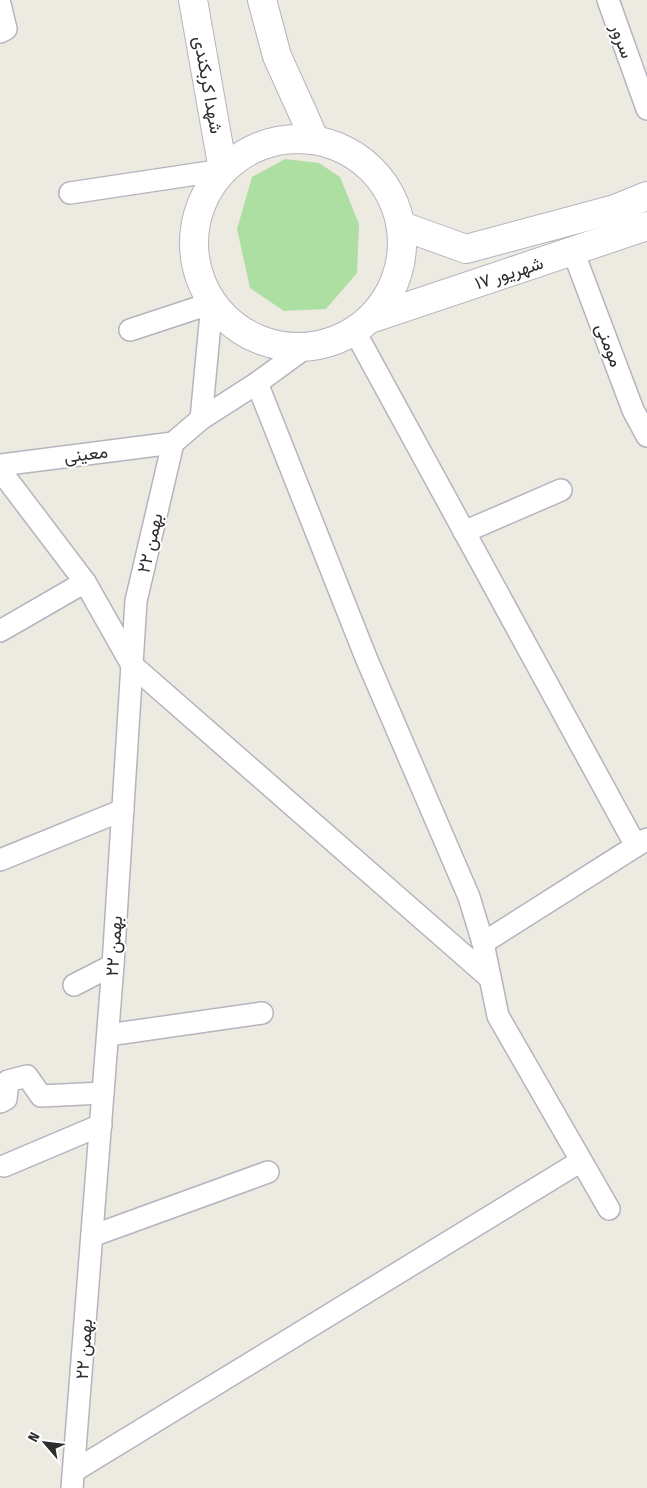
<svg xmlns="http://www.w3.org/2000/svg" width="647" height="1488" viewBox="0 0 647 1488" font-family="'Fira Sans Condensed',Vazirmatn,sans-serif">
<rect width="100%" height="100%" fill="#edeae1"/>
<!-- grass -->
<polygon fill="#addfa2" points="285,159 319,163 340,177 359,224 357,273 326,309 284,311 250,288 237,229 252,177"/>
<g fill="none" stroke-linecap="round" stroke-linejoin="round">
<defs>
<g id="minor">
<polyline points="608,0 647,109"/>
<polyline points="0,4 6,29 0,32"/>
<polyline points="70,193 223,170"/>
<polyline points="573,251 633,410 647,436"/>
<polyline points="130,330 212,303 201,419 257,383 305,348"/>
<polyline points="354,330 636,846"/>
<polyline points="257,383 367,660 469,897 483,943 498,1016 609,1209"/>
<polyline points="0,465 173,443"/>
<polyline points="0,470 85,582 132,665 490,978"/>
<polyline points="464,532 561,490"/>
<polyline points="0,631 85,582"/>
<polyline points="0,860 123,810"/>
<polyline points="483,943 647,839"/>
<polyline points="74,985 113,965"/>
<polyline points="108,1035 262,1013"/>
<polyline points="0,1102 6,1099 8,1081 27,1076 41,1096 103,1093"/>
<polyline points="4,1166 101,1125"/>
<polyline points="92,1236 268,1172"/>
<polyline points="74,1471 581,1161"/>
<polyline points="72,1488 113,965 136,601 173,443 201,419"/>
</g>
<g id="tertiary">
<polyline points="193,0 223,170"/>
<polyline points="262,0 277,56 314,138"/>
<circle cx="298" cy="243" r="104"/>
<polyline points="402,226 466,249 615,209 647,196"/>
<polyline points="370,319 647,226"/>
</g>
</defs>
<!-- minor casing -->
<use href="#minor" stroke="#b4b4bf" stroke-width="24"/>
<!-- tertiary casing -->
<use href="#tertiary" stroke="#b4b4bf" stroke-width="30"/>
<!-- minor -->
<use href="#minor" stroke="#fff" stroke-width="21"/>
<!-- tertiary -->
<use href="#tertiary" stroke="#fff" stroke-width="28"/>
</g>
<g text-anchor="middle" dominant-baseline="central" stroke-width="4" stroke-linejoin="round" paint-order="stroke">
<!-- street labels -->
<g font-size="18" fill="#2d2d2d" stroke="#fff">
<text transform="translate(622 41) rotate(70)">سرور</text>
<text transform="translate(208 85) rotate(80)">شهدا کربکندی</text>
<text transform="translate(509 273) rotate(-18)">۱۷ شهریور</text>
<text transform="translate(609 345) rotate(69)">مومنی</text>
<text transform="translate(86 454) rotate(-7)">معینی</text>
<text transform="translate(150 543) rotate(-77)">۲۲ بهمن</text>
<text transform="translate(114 946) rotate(-86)">۲۲ بهمن</text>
<text transform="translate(84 1349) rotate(-86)">۲۲ بهمن</text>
</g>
</g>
<!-- north arrow -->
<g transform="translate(45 1443) rotate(298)" stroke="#ffffff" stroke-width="4" paint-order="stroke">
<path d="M0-4L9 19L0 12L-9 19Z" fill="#2d2d2d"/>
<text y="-8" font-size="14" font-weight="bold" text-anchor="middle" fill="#2d2d2d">N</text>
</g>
</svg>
